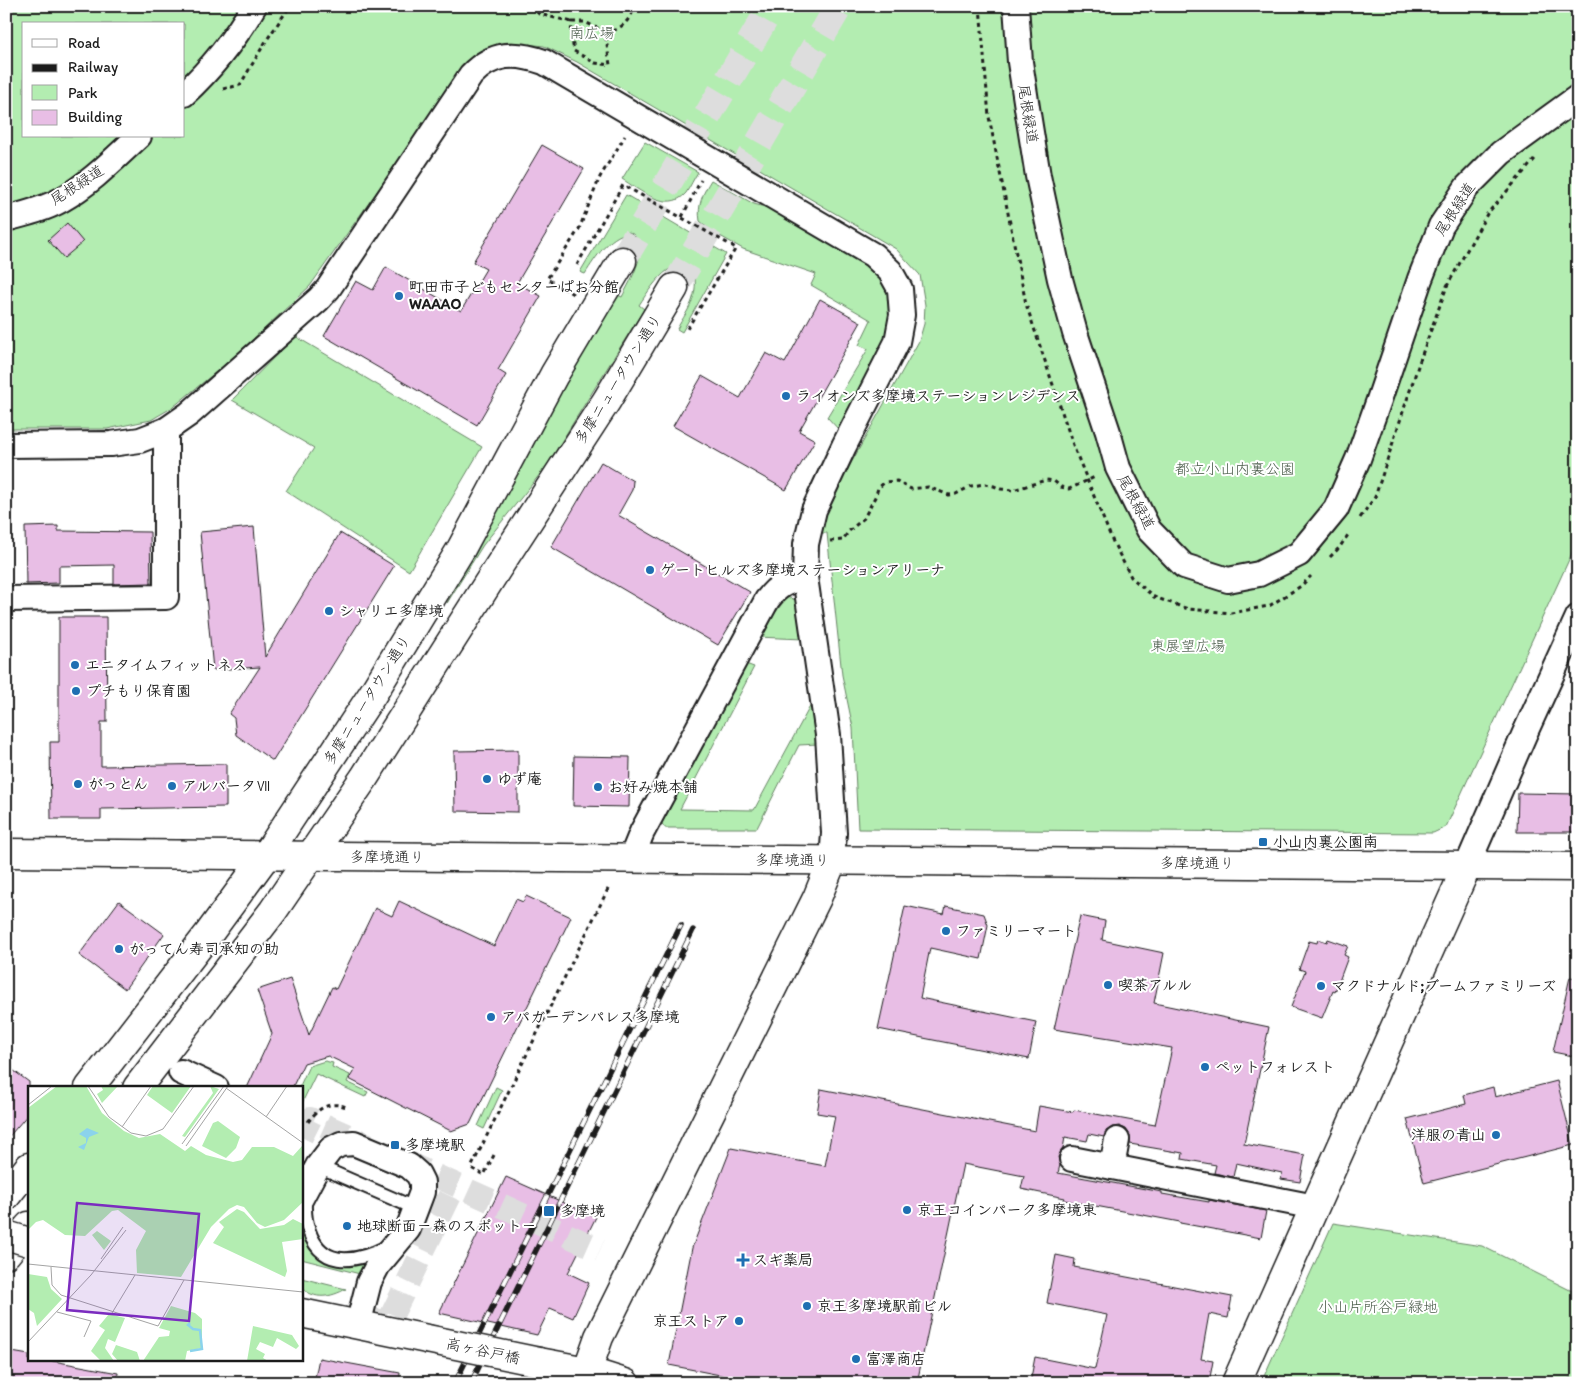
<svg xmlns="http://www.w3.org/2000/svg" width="1584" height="1389" viewBox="0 0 1584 1389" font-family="Itim,'Klee One',sans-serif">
<rect width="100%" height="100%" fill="#fff"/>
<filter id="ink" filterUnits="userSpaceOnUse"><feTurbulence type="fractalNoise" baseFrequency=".02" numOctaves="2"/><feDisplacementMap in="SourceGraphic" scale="10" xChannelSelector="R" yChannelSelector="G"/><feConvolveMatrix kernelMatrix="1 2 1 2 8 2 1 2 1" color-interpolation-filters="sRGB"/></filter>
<g filter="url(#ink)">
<!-- green -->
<g fill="#b3edb1" stroke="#688466" fill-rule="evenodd">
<path d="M6,6H1578V540L1446,827L1433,833L858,829L853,728L842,675L827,533H820L830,501L919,341L924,324L925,305L920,275L896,249L577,62L544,46L510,42L499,43L484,51L466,63L446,94L310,286L233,358L173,407L151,420L107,429H6ZM24,24H184V136H24Z"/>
<path d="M645,142L698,172C694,178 690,187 686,193C668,214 638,189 622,179Z"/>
<path d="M711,180L754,204L772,209L867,263L880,277L890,290L893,305L889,337L840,431L827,417L868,349L859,345L871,320L811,285L816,274L743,249L713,232L700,221C697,205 703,193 711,180Z"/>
<path d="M626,195L726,254L682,332L677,329C682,319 690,309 693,298C699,279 694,251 668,270C656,279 647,293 639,305L644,309L545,468L483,545L447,603L527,450L618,295L622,297C630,281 654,243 629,232C608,237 596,257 585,274L580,272Z"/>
<polygon points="295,336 482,447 409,571 286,491 314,448 232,400"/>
<polygon points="787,597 796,600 803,639 757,637"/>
<polygon points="743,663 754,667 680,809 754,810 814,699 818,744 799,745 757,828 665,828 660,821"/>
<polygon points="325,1061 333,1063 332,1067 350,1075 347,1082 368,1092 365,1097 316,1074 301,1105 301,1088 299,1088 309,1066"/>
<polygon points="496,1087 502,1090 484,1129 478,1126"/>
<polygon points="1333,1223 1482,1246 1578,1294 1578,1383 1261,1383"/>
<path d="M303,1232C311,1264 336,1268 364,1263L365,1267L360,1274L301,1259V1233Z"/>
<path d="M301,1278L346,1289C331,1297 315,1301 301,1287Z"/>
</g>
<!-- building -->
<g fill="#e8bee5" stroke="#1c1c1c">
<polygon points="542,145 584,169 517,283 541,296 498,370 506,375 477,425 324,336 356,281 373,290 386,267 461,311 486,269 473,262"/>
<polygon points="67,223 83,242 64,258 48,240"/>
<polygon points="820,299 861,322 799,431 815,440 786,490 673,426 702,376 740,398 766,353 785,363"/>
<polygon points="601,462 633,481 632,490 618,515 750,592 718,645 551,547"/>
<polygon points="58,526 58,531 150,532 151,583 114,584 114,565 59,566 59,583 26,584 25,527"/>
<polygon points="254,527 265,657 340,533 394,566 273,761 236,735 234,718 229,714 260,667 213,670 200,532"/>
<polygon points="59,617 106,617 107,722 101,722 101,766 226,764 226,807 101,809 101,819 51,819 50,742 59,742"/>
<polygon points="518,750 518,812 455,811 454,751"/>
<polygon points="574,756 630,757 629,807 573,806"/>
<polygon points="1518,793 1578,794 1578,832 1517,832"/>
<polygon points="526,896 571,917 470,1124 451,1131 349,1079 355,1069 328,1056 304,1063 292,1088 247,1088 272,1034 257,990 290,979 309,1035 332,987 336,989 375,908 392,916 399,901 494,946 516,899 523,902"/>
<polygon points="119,901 164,934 125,989 79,955"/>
<polygon points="905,906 944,914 946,906 984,914 988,925 981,959 930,948 920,998 1036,1022 1029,1059 878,1029"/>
<polygon points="1080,916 1105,921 1102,940 1164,953 1154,1003 1269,1027 1244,1144 1305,1155 1300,1182 1281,1179 1282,1173 1236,1163 1233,1177 1214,1173 1216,1165 1182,1159 1183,1153 1130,1144 1130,1135 1126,1129 1119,1126 1112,1127 1106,1131 1104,1137 1089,1134 1087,1141 1065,1137 1063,1149 1058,1157 1060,1165 1058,1173 1162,1192 1162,1194 1209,1202 1209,1200 1266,1211 1261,1238 1180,1223 1180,1222 1064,1200 1065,1198 1021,1189 1024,1176 963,1164 917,1383 761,1383 669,1365 692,1248 731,1148 825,1166 835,1116 817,1113 821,1089 1035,1131 1039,1106 1073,1112 1074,1110 1155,1125 1172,1048 1054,1029"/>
<polygon points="1318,939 1327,942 1328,939 1348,946 1344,955 1348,957 1335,992 1333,991 1322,1018 1291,1007 1305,971 1299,969 1309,941 1317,943"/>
<polygon points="1570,977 1578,978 1578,1057 1553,1052"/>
<polygon points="6,1065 29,1082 29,1113 6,1140"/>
<polygon points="1557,1081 1573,1145 1424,1183 1407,1119 1466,1104 1464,1095 1493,1087 1495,1097"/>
<polygon points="506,1177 596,1217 568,1273 589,1283 573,1318 550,1308 537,1335 439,1313"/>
<polygon points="1056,1255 1075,1259 1074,1267 1232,1297 1228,1318 1209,1314 1201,1359 1213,1361 1209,1383 1030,1383 1035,1357 1095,1369 1107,1315 1047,1303"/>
<polygon points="6,1351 29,1355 29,1360 48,1360 118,1373 117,1383 6,1383"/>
<polygon points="319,1358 400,1373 399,1383 314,1383"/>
</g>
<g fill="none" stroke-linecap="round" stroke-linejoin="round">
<!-- street-tunnel -->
<g stroke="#ddd" stroke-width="24" stroke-dasharray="24 12" stroke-linecap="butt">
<polyline points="301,1137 310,1119 368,1145"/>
<polyline points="403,1161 600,1250"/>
<polyline points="362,1317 388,1323 455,1185"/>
</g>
<!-- secondary-tunnel -->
<g stroke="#ddd" stroke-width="28" stroke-dasharray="28 14" stroke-linecap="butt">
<polyline points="622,261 772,6"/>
<polyline points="674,288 839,6"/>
</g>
<defs>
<g id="lane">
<polyline points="318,1166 417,1209"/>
<path d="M305,1193C305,1203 304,1214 307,1224C318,1269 353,1264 387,1247"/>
</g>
<g id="street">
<polyline points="1016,6 1020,62 1028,114 1038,176 1060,279 1075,333 1108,432 1118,468 1149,530 1184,566 1228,580 1259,574 1299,554 1336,509 1358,459 1379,400 1420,279 1441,226 1467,187 1501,153 1578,97"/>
<path d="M184,94C211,69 235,39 254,6"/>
<path d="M6,219C25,214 45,209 61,200C91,183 114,159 139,136"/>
<path d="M6,445L111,444L140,440L166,430L189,414L319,299L328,289L471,75C493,52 516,52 544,62L873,255L890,271L900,289L902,315L897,342L844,446L814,510L806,544L805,577L828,735L834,833L832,861"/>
<polyline points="6,599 166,597 166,430"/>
<path d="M631,859L642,832L767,600C779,584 787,582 805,577"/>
<polyline points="1467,866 1524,735 1578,617"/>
<polyline points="181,1072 216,1088"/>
<polyline points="1072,1159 1315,1207"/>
<polyline points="1112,1167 1117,1140"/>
<polyline points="301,1198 318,1166 331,1149 341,1144 354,1143 409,1166 418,1174 422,1182 422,1192 408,1229 378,1265 369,1282 358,1325"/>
</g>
<g id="secondary">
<polyline points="6,853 1578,867"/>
<polyline points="89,1088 210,932 265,857 372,695 461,549 554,375 622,261"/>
<polyline points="137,1088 273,911 364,778 497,569 607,400 674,288"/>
<polyline points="6,1196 29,1167"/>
<polyline points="6,1254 29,1226"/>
<polyline points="301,1313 427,1339"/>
<polyline points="539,1362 587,1371 625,1383"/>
<polyline points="587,1371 599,1337 817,898 832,861"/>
<polyline points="1236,1383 1467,866"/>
</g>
</defs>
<!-- lane casing -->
<use href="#lane" stroke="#1c1c1c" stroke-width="16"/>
<!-- street casing -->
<use href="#street" stroke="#1c1c1c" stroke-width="28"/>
<!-- secondary casing -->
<use href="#secondary" stroke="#1c1c1c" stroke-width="31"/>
<!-- path -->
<g stroke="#1c1c1c" stroke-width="3" stroke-dasharray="4 4" stroke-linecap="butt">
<polyline points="531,6 539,14 572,22"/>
<polyline points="980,6 989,117 1026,304 1074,448 1113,542 1131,577 1154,597 1188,609 1231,613 1269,606 1301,586 1311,576"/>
<polygon points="572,22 585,22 605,32 610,65 595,63 574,51 571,34"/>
<path d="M605,32C623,30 628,21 636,6"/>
<polyline points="223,89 240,85 266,41 290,6"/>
<polyline points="682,217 701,180"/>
<polyline points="577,265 623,185 736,248 687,329"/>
<polyline points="573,294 547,279 579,229 600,177 625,136"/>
<polyline points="1360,518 1375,497 1420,360 1447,286 1487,214 1535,159"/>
<polyline points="830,541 843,540 848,532 864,518 876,495 878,488 885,482 897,481 911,489 928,487 949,495 956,494 971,486 985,484 994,486 1001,489 1013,490 1046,480 1054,481 1061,487 1069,489 1097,476"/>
<polyline points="1330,557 1339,548 1348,535"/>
<path d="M308,1122C319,1107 330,1100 349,1108"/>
<polyline points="494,1155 484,1175 471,1168 609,887"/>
<polyline points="1561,1383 1578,1377"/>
</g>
<!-- lane -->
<use href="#lane" stroke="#fff" stroke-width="12"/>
<!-- street -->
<use href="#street" stroke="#fff" stroke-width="24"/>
<!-- secondary -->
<use href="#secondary" stroke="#fff" stroke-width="28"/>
<defs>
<g id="rail">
<polyline points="455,1383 681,925"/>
<polyline points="471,1383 693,930"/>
</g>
</defs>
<!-- rail casing -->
<use href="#rail" stroke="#1c1c1c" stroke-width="5.5"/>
<!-- rail -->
<use href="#rail" stroke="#fff" stroke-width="4" stroke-dasharray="11" stroke-linecap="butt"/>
<defs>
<g id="secondary-bridge">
<polyline points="6,1235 29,1242"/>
<polyline points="427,1339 539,1362"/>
</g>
</defs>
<!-- secondary-bridge casing -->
<use href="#secondary-bridge" stroke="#1c1c1c" stroke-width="31" stroke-linecap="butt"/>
<!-- secondary-bridge -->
<use href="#secondary-bridge" stroke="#fff" stroke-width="28"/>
</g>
</g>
<!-- markers -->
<g fill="#1f6fb2" stroke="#fff" stroke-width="2">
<circle cx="399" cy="296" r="5"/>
<circle cx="786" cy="396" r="5"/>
<circle cx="650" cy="570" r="5"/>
<circle cx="329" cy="611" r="5"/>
<circle cx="75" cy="665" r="5"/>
<circle cx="76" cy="691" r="5"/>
<circle cx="487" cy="779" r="5"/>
<circle cx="78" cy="784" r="5"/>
<circle cx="172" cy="786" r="5"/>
<circle cx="598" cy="787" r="5"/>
<rect x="1258" y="837" width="10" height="10" rx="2.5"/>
<circle cx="946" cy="931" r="5"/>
<circle cx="119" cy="949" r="5"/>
<circle cx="1108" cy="985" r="5"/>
<circle cx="1321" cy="986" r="5"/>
<circle cx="491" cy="1017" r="5"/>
<circle cx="1205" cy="1067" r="5"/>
<circle cx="1496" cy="1135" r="5"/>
<rect x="390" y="1140" width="10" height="10" rx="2.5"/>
<circle cx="907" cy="1210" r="5"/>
<rect x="543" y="1205" width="12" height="12" rx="2.5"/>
<circle cx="347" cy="1226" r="5"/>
<path d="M740.5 1252.5h5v5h5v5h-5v5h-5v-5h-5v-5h5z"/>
<circle cx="807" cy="1306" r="5"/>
<circle cx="739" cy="1321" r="5"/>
<circle cx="856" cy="1359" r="5"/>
</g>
<g text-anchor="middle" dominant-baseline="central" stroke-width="4" stroke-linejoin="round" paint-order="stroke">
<!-- park labels -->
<g font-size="15" fill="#495b49" stroke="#fff">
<text x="592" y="33">南広場</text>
<text x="1235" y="469">都立小山内裏公園</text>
<text x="1188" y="646">東展望広場</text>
<text x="1378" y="1307">小山片所谷戸緑地</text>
</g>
<!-- street labels -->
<g font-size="15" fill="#1c1c1c" stroke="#fff">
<text transform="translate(1028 114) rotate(81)">尾根緑道</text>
<text transform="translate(77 185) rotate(-33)">尾根緑道</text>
<text transform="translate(1455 209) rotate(-57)">尾根緑道</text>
<text transform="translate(618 379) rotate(-58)">多摩ニュータウン通り</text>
<text transform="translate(1136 502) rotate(61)">尾根緑道</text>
<text transform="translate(367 700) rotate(-58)">多摩ニュータウン通り</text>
<text x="387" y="857">多摩境通り</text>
<text x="792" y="860">多摩境通り</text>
<text x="1197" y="863">多摩境通り</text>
<text transform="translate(483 1351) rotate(12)">高ヶ谷戸橋</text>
</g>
<!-- poi labels -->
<g font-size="15" font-weight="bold" fill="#1c1c1c" stroke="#fff" text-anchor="start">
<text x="409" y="287">町田市子どもセンターぱお分館<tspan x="409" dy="17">WAAAO</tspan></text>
<text x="796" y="396">ライオンズ多摩境ステーションレジデンス</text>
<text x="660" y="570">ゲートヒルズ多摩境ステーションアリーナ</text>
<text x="339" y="611">シャリエ多摩境</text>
<text x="85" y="665">エニタイムフィットネス</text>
<text x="86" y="691">プチもり保育園</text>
<text x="497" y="779">ゆず庵</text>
<text x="88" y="784">がっとん</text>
<text x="182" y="786">アルバータⅦ</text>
<text x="608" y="787">お好み焼本舗</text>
<text x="1273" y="842">小山内裏公園南</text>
<text x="956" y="931">ファミリーマート</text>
<text x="129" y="949">がってん寿司承知の助</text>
<text x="1118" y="985">喫茶アルル</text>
<text x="1331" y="986">マクドナルド;ブームファミリーズ</text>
<text x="501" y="1017">アパガーデンパレス多摩境</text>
<text x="1215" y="1067">ペットフォレスト</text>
<text x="1486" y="1135" text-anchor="end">洋服の青山</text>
<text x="405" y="1145">多摩境駅</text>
<text x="917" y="1210">京王コインパーク多摩境東</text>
<text x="560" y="1211">多摩境</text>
<text x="357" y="1226">地球断面－森のスポット－</text>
<text x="753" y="1260">スギ薬局</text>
<text x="817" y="1306">京王多摩境駅前ビル</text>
<text x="729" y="1321" text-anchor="end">京王ストア</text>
<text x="866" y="1359">富澤商店</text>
</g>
</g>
<!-- overview -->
<g transform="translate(28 1086)">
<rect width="275" height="275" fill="#fff"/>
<path d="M29,0H58L74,27L96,45L111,52L132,48L157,65L163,60L178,69L205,76L214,74L224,61H246L265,70L274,60L275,116L256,134L237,141L229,137L216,121L209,119L201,123L183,141L153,191L109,187L108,164L118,145L90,124L84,125L57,150L37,149L15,134L8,136L0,144V22ZM73,0H90L74,17L69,8L75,4ZM125,0H163L144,27L119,9ZM182,0L191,3L157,51L154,50L185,7ZM190,35L212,51L208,62L198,72L174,60L185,37ZM209,123L216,126L232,143L256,139L265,133L275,138V153L254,156L259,185L257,191L185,157L196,141L191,136ZM69,145L83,155L76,164L64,149ZM0,188L19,191L23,203L34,213L9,240L6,227L0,223ZM143,220L167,227L174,233V262L159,265L157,275H115L131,251L141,250L142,245L131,242ZM81,228L97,232L87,256L80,253L77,262L86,275H73L63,265L77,244L71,240ZM225,240L264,249L271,260L268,263L249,252L245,261L232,256L228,263L237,268L235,272L240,275H219ZM88,259L109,266L112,275H90L84,268Z" fill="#b3edb1"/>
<path d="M59,42L71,47L61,51L56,64L50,61L58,57V52L51,48Z" fill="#8bd3ec"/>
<path fill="none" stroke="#8bd3ec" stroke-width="2.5" d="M162,265L174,263L172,244L165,243L160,239L162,237"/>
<path fill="none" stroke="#a4a4a4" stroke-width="1" d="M60,0L81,31L103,47L118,50L135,43L166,0M198,2L275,57M0,19L24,0M238,31L259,0M94,41L123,0M154,58L196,0M158,60L200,0M73,173L95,141M0,178L275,206M23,181L24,199L33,209L130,240L156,194M29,226L63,235L56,251M84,227L107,189M0,256L63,189L98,144"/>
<path fill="#7b2cbf" fill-opacity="0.15" stroke="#7b2cbf" stroke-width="2.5" d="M49,117L171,128L161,235L39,224Z"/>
<rect width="275" height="275" fill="none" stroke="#1c1c1c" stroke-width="2.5"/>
</g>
<!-- margin -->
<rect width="1584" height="1389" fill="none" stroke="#fff" stroke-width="25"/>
<rect x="12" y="12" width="1559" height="1364" fill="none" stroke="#1c1c1c" stroke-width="2" filter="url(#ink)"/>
<!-- legend -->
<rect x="22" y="22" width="162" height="115" fill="#ffffff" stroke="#a4a4a4"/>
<rect x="32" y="39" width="25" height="8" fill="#ffffff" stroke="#a4a4a4"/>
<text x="68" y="48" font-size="15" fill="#1c1c1c">Road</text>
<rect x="32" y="64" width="25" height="8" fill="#1c1c1c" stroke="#a4a4a4"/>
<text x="68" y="72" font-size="15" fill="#1c1c1c">Railway</text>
<rect x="32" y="85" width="25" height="15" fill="#b3edb1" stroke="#a4a4a4"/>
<text x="68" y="98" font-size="15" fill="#1c1c1c">Park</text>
<rect x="32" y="110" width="25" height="15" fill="#e8bee5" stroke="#a4a4a4"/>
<text x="68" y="122" font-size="15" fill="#1c1c1c">Building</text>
</svg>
